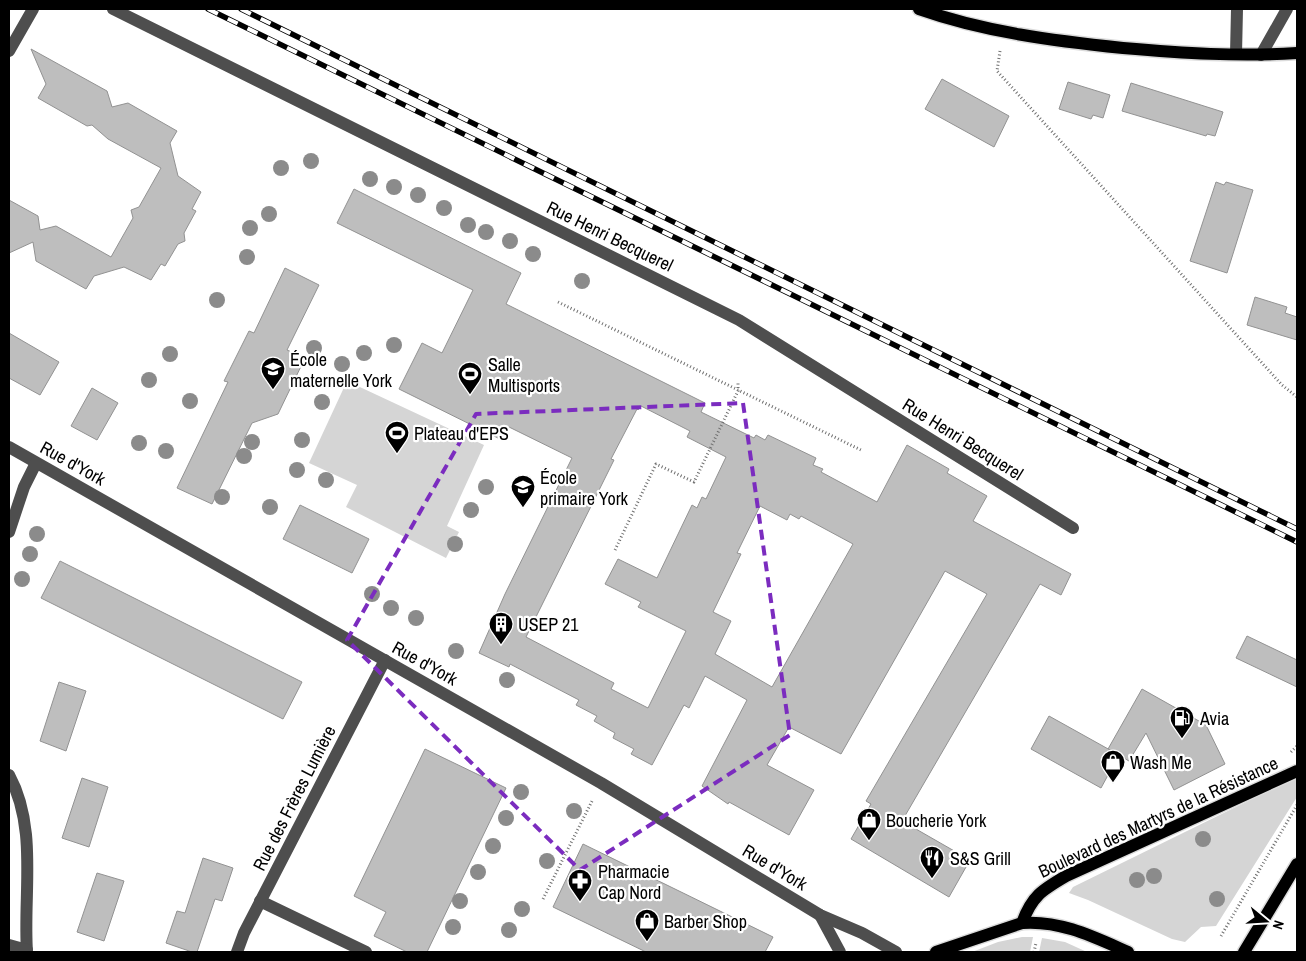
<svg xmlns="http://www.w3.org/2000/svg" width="1306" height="961" viewBox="0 0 1306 961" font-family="'Archivo Narrow',sans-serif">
<rect width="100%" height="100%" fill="#fff"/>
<!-- green -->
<g fill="#d5d5d5">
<polygon points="347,381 484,445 447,526 459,532 446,558 346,507 357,485 309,463"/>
<polygon points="1297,777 1297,797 1216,926 1201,927 1185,942 1172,939 1088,900 1069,893 1073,887"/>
<polygon points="1022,937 1033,937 1030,952 972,952 998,942"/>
<polygon points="1042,938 1065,942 1087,952 1039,952"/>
</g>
<!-- building -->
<g fill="#bebebe" stroke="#929292" fill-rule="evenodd">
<polygon points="31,49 107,91 112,107 128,103 177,131 170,143 178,176 201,192 192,209 196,211 184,233 185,241 178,244 165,266 161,264 151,280 124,267 94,276 86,289 36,261 33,242 9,253 9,200 38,216 40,230 56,226 111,257 133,218 131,210 139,207 161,168 108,139 92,125 87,126 38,98 46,84"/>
<polygon points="942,79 1009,116 994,147 925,109"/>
<polygon points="1068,82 1110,95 1103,118 1093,115 1091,119 1059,109"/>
<polygon points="1131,83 1223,112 1215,136 1207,134 1206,136 1122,111"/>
<polygon points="1216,182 1224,185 1226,182 1253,190 1227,273 1190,261"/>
<path d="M354,189L521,273L506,304L705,403L701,412L754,438L756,435L765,440L768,435L816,458L813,465L823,469L821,472L877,502L907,445L949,469L947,473L987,496L973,521L1071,574L1061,595L1040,584L902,821L970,860L949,897L851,839L871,804L866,801L987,594L945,571L841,754L789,727L767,765L814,790L789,835L729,802L728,804L702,786L747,700L705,676L689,708L684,705L652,765L631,754L634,749L613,738L615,733L594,721L597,716L576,705L579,700L510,664L509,667L479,653L505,594L572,458L509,427L502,440L399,389L422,343L442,353L473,290L337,223ZM641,406L690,431L687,437L726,457L706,499L702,497L697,508L692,505L657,578L618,559L605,584L641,602L638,607L686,631L648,708L611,689L614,683L526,637L614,460L611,459L637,409L638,410ZM760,506L787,520L790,514L799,519L801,516L853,544L772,687L715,654L731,621L713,612L741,554L737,553Z"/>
<polygon points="285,268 319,285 287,350 305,358 278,414 252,423 212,504 177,488 228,382 224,381 249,331 254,333"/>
<polygon points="1255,297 1287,307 1285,313 1297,317 1297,340 1247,325"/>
<polygon points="9,333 59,362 40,395 9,378"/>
<polygon points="92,388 118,403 97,440 71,426"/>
<polygon points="300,505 369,539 352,573 283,539"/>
<polygon points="60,561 302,682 283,719 41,598"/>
<polygon points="1247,636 1297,660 1297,687 1236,658"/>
<polygon points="59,682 86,691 66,751 40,741"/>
<polygon points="1142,689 1206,725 1225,764 1174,790 1146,733 1129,761 1108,749"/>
<polygon points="1049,716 1119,755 1101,788 1031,749"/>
<polygon points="425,749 506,788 427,952 407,952 374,936 386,912 354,896"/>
<polygon points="82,778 108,787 89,847 62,838"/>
<polygon points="583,844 773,937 765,952 646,952 553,907"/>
<polygon points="203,858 233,868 222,901 215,899 197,952 192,952 166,943 177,911 185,913"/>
<polygon points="97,873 124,881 104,941 77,932"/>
</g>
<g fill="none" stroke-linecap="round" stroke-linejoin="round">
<defs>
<g id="major">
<path d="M919,9C984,32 1055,41 1123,48C1181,53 1240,57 1297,53"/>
<path d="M1022,923C1060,920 1094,937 1128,952"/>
<path d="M936,952L1022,923C1032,896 1042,890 1066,876L1297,771"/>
<polyline points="1244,952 1297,864"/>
</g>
</defs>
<!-- major casing -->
<use href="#major" stroke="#dbdbdb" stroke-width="15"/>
<!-- path -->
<g stroke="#707070" stroke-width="3" stroke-dasharray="1 2.5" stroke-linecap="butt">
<polyline points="1000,51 997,71 1282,385 1297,397"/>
<polyline points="558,302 863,451"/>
<polyline points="615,550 656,464 694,482 738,391 738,382"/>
<polyline points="1291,752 1297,746"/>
<polyline points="543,899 592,801"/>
<polyline points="1221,936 1297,805"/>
<polyline points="1034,952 1036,943"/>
</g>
<!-- minor -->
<g stroke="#4e4e4e" stroke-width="12">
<polyline points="113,9 739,320 1073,528"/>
<polyline points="9,51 33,9"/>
<polyline points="1236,54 1237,9"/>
<polyline points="1261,55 1287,9"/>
<polyline points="9,447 601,783 820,915 862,933 896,952"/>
<polyline points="9,532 24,487 36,463"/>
<path d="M9,775C38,828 23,894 27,952"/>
<polyline points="260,901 366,952"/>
<polyline points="820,915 840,952"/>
<polyline points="9,945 27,950"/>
<polyline points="237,952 244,933 385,660"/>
</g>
<!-- major -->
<use href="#major" stroke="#000" stroke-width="12"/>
<defs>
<g id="rail">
<polyline points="208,9 1297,542"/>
<polyline points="241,9 1297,529"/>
</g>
</defs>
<!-- rail casing -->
<use href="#rail" stroke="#000" stroke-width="5.5"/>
<!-- rail -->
<use href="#rail" stroke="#fff" stroke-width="4" stroke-dasharray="11" stroke-linecap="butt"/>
</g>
<!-- trees -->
<g fill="#8b8b8b">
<circle cx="311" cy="161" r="8"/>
<circle cx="281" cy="168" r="8"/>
<circle cx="370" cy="179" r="8"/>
<circle cx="394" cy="187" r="8"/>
<circle cx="418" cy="195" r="8"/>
<circle cx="444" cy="208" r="8"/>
<circle cx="269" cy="214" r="8"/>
<circle cx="468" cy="225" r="8"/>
<circle cx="250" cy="228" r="8"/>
<circle cx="486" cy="232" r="8"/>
<circle cx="510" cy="241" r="8"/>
<circle cx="533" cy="254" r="8"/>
<circle cx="247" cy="257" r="8"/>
<circle cx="582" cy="281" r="8"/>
<circle cx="217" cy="300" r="8"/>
<circle cx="394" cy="345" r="8"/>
<circle cx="314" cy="348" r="8"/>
<circle cx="364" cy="353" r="8"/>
<circle cx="170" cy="354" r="8"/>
<circle cx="342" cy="364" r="8"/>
<circle cx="149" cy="380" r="8"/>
<circle cx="190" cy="401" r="8"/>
<circle cx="322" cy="402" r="8"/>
<circle cx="302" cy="440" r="8"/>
<circle cx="252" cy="442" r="8"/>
<circle cx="139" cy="443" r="8"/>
<circle cx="166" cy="451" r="8"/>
<circle cx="244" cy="456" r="8"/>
<circle cx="297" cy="470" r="8"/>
<circle cx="326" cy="480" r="8"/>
<circle cx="486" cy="487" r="8"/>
<circle cx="222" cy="497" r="8"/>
<circle cx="270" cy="507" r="8"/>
<circle cx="471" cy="510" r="8"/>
<circle cx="37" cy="534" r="8"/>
<circle cx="455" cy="544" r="8"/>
<circle cx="30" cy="554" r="8"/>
<circle cx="22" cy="579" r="8"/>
<circle cx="372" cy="594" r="8"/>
<circle cx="391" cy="608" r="8"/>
<circle cx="416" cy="618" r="8"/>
<circle cx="456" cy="651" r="8"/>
<circle cx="507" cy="680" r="8"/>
<circle cx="521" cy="792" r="8"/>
<circle cx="574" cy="811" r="8"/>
<circle cx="506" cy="818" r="8"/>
<circle cx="1203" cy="839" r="8"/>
<circle cx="493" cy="846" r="8"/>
<circle cx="547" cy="861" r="8"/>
<circle cx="478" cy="872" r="8"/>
<circle cx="1154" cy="876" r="8"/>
<circle cx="1137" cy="880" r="8"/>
<circle cx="1217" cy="899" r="8"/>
<circle cx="460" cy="901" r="8"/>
<circle cx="522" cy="909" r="8"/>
<circle cx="453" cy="927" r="8"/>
<circle cx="509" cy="930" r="8"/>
</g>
<!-- marked area -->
<path fill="none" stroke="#7b2cbf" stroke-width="4" stroke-dasharray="10 6" stroke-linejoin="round" d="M743,403L790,735L580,870L347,640L476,414Z"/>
<!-- icons -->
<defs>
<symbol id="school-pin" viewBox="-11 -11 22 30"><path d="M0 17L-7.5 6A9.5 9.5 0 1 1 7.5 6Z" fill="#000" stroke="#fff"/><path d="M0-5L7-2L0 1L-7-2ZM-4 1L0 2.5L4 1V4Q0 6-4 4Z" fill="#fff"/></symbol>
<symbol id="stadium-pin" viewBox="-11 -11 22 30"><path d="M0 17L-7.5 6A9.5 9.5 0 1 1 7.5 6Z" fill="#000" stroke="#fff"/><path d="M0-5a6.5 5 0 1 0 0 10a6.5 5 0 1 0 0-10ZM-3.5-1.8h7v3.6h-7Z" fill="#fff"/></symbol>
<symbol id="building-pin" viewBox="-11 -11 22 30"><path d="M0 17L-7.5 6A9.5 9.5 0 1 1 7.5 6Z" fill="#000" stroke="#fff"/><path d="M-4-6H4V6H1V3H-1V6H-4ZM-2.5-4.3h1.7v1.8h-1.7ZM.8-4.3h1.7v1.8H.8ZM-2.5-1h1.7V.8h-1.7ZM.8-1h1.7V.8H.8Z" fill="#fff"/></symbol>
<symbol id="fuel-pin" viewBox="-11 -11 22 30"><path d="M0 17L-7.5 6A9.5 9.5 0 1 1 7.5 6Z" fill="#000" stroke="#fff"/><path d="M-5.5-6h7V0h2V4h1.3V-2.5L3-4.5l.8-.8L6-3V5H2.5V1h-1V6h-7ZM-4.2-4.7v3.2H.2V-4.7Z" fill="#fff"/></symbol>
<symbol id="shop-pin" viewBox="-11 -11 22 30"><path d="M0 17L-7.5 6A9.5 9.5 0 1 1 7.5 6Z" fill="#000" stroke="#fff"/><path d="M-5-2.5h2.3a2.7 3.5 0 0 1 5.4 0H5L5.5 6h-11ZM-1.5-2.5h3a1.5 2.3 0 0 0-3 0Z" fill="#fff"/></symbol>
<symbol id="restaurant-pin" viewBox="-11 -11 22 30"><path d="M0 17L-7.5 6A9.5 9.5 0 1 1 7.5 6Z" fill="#000" stroke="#fff"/><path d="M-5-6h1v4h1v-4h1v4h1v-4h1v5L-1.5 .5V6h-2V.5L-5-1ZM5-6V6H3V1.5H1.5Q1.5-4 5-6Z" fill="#fff"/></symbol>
<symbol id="pharmacy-pin" viewBox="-11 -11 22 30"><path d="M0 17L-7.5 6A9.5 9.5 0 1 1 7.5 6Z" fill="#000" stroke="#fff"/><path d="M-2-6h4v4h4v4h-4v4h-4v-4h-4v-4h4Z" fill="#fff"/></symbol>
</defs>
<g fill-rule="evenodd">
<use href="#school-pin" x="259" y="355" width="28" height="38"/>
<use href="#stadium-pin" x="456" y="360" width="28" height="38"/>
<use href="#stadium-pin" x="383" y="419" width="28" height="38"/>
<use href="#school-pin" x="509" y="473" width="28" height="38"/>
<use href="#building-pin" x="487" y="610" width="28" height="38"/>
<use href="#fuel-pin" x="1168" y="704" width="28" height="38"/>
<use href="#shop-pin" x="1099" y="748" width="28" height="38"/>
<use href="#shop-pin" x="855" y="806" width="28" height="38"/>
<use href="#restaurant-pin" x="918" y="844" width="28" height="38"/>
<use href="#pharmacy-pin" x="566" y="867" width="28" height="38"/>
<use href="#shop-pin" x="633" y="907" width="28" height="38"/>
</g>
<g text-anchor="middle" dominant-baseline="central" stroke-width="4.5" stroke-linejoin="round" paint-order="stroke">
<!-- street labels -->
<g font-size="18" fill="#000" stroke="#fff">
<text transform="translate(610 236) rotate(26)">Rue Henri Becquerel</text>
<text transform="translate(963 439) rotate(32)">Rue Henri Becquerel</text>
<text transform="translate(73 463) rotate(29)">Rue d'York</text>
<text transform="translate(425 663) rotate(29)">Rue d'York</text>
<text transform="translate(294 798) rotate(-63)">Rue des Frères Lumière</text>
<text transform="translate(1158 817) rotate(-25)">Boulevard des Martyrs de la Résistance</text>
<text transform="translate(775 867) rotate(31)">Rue d'York</text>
</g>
<!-- poi labels -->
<g font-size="18" fill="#000" stroke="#fff" text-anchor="start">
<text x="290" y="359">École<tspan x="290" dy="21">maternelle York</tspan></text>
<text x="488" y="364">Salle<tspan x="488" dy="21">Multisports</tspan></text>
<text x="414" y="433">Plateau d'EPS</text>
<text x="540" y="477">École<tspan x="540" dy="21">primaire York</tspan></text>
<text x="518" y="624">USEP 21</text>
<text x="1200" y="718">Avia</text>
<text x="1130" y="762">Wash Me</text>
<text x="886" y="820">Boucherie York</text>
<text x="950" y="858">S&amp;S Grill</text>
<text x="598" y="871">Pharmacie<tspan x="598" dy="21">Cap Nord</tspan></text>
<text x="664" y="921">Barber Shop</text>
</g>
</g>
<!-- border -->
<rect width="1306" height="961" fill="none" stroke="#000000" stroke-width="20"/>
<!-- north arrow -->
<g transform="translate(1266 921) rotate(108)" stroke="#ffffff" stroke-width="4" paint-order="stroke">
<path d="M0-4L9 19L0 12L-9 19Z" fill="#000000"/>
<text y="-8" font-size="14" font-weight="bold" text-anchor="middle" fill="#000000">N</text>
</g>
</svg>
